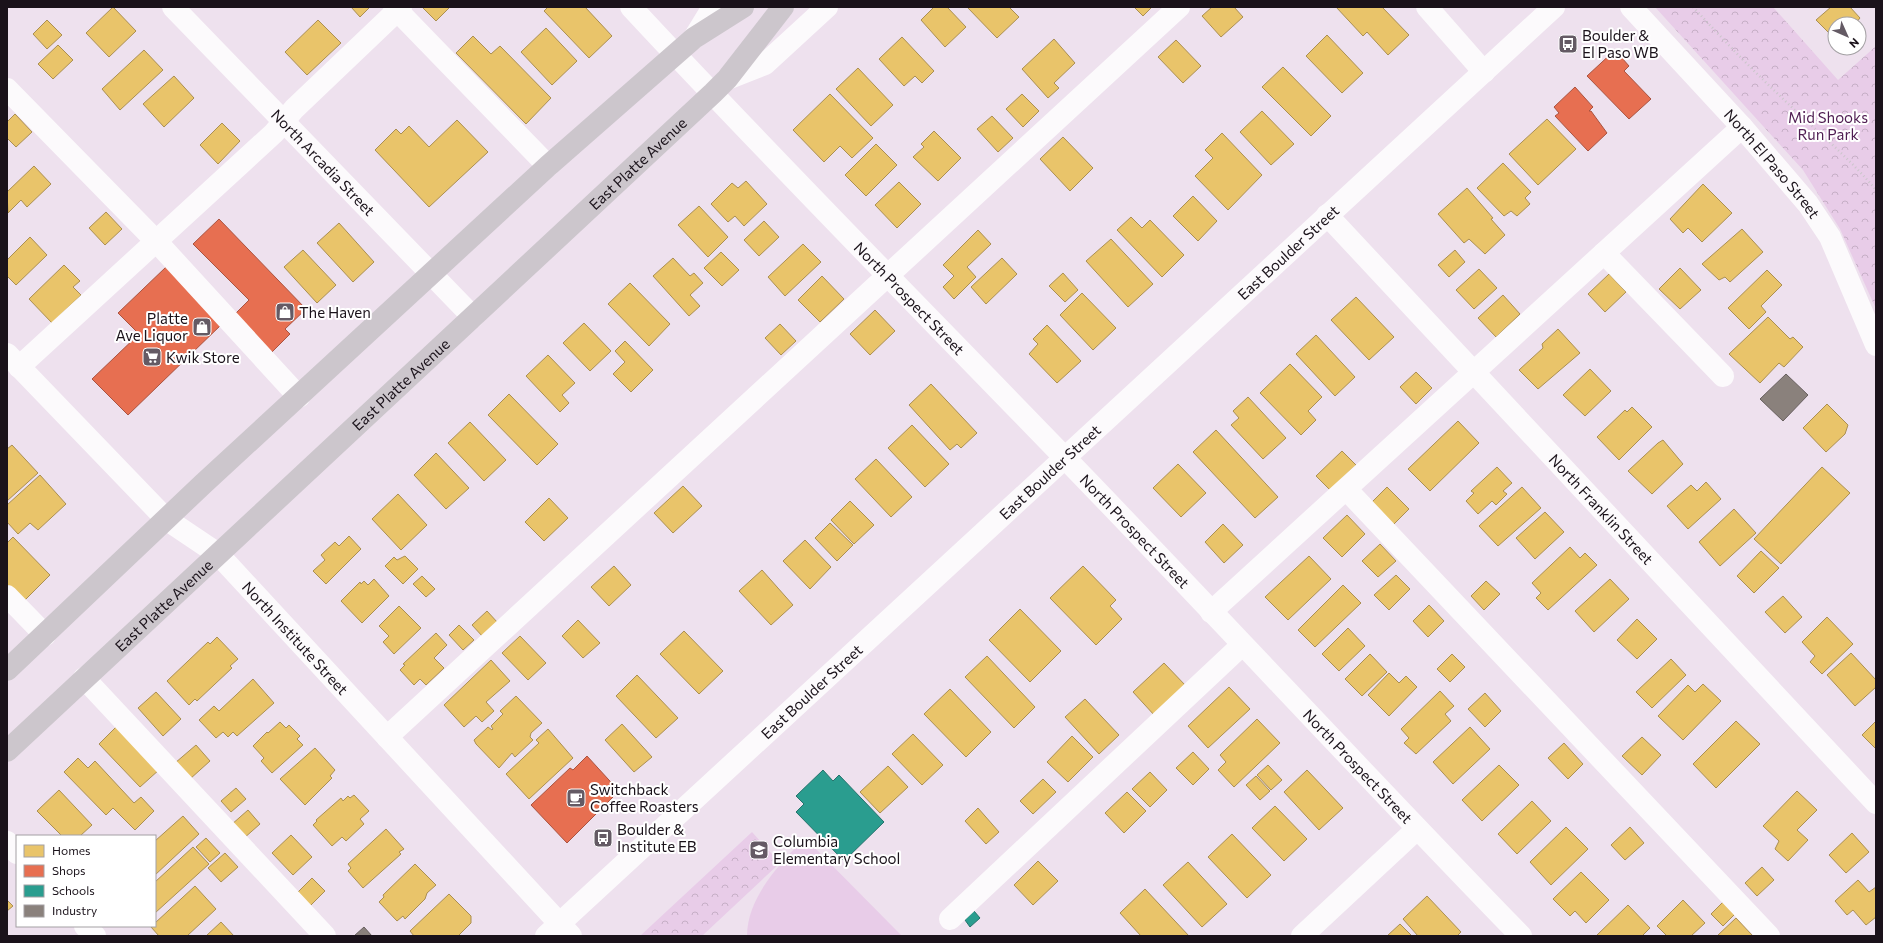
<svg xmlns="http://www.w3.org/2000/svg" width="1883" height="943" viewBox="0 0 1883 943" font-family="Commissioner,sans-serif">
<defs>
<pattern id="park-crowns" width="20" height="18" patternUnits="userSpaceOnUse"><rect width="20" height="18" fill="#e8cce8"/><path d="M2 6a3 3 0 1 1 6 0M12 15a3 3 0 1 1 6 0" fill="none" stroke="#c6aec6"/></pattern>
</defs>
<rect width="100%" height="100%" fill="#eee1ee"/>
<!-- park -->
<g fill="url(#park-crowns)">
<polygon points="1655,7 1773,7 1838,80 1876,46 1876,309 1840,229 1803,170"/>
<polygon points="752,832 780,863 702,936 640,936"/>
</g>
<!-- pitch -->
<path fill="#e8cce8" d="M805,838L902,936H747C747,898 779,864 805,838Z"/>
<!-- homes -->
<g fill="#e9c46a" stroke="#ab8f52">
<polygon points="113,7 136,31 109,57 86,33"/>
<polygon points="351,7 370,7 360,17"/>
<polygon points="422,7 450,7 436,21"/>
<polygon points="548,7 585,7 612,36 589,58 544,11"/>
<polygon points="934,7 947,7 966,27 945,47 921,20"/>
<polygon points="967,7 1009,7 1019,17 997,38"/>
<polygon points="1134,7 1152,7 1143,16"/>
<polygon points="1212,7 1234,7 1243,17 1221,37 1202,16"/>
<polygon points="1336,7 1382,7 1409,35 1388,55 1367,32 1363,36"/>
<polygon points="1831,7 1850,7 1860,18 1855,24 1835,24 1835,39 1816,20"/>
<polygon points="47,20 62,35 47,49 33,34"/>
<polygon points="318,20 341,43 307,75 285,52"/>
<polygon points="546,28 577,61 552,85 521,52"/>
<polygon points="1327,35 1363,73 1342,93 1306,56"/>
<polygon points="473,36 491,54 500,46 551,98 526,124 456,53"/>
<polygon points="902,37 934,71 922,83 915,76 904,86 879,59"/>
<polygon points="1054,39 1075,63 1054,83 1059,88 1048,98 1022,69"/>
<polygon points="1176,40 1201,66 1183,83 1158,57"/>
<polygon points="58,45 73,60 53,79 38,64"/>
<polygon points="144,50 163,70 120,110 102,89"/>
<polygon points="1283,67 1331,116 1311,136 1262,87"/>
<polygon points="858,68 893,105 871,126 836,89"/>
<polygon points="174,76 194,98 164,127 143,104"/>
<polygon points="830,94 873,138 852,158 840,146 824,162 793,130"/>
<polygon points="1022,94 1039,111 1023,127 1006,109"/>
<polygon points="1262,111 1294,144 1271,165 1240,132"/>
<polygon points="15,114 32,132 16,147 7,138 7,122"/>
<polygon points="992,116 1013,138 998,152 977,129"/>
<polygon points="1547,119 1576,149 1538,185 1509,154"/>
<polygon points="457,120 488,152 429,207 375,150 396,129 401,134 409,126 429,147"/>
<polygon points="222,123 240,141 218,164 200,145"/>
<polygon points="934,131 961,158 938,181 913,157 924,147 921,144"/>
<polygon points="1222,133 1262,175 1228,210 1195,176 1213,158 1205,150"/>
<polygon points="1063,137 1093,168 1070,191 1040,159"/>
<polygon points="876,144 897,165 866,196 845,175"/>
<polygon points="1503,163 1531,192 1525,198 1530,204 1517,216 1511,211 1504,216 1477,188"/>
<polygon points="34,166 51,184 27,207 21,200 8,213 7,192"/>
<polygon points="746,181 767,204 744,226 735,216 728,222 711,204 732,183 738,188"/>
<polygon points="899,182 921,204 897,228 875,205"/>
<polygon points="1703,184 1732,213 1702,242 1688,228 1683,233 1670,219"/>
<polygon points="1467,188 1493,218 1491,219 1505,235 1485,254 1469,239 1464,243 1438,214"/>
<polygon points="1193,196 1217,221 1198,241 1173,216"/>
<polygon points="699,206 728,237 708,257 678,225"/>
<polygon points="106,212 122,229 105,245 89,228"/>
<polygon points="1131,217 1142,228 1150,220 1184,255 1162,277 1117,230"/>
<polygon points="764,221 779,237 759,256 744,240"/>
<polygon points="339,223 374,262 353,282 317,243"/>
<polygon points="1742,229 1763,252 1730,282 1725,277 1719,280 1702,264"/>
<polygon points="978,230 991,244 967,267 976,277 954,299 943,287 954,276 943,265"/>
<polygon points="30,237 47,255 16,285 7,276 7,260"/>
<polygon points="1111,239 1153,284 1128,307 1086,261"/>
<polygon points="803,244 821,262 785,296 768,277"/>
<polygon points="303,250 336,285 317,303 284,267"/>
<polygon points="1455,250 1465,262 1449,277 1438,265"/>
<polygon points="721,252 739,270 722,286 704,268"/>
<polygon points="673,258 690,276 694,273 703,283 690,295 700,306 689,316 653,276"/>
<polygon points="1002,258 1017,274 986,304 971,287"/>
<polygon points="64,265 80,281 73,287 81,295 52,323 29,299"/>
<polygon points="1680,268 1701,290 1680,309 1659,289"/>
<polygon points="1479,269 1497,288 1474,309 1456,290"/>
<polygon points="1767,270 1782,285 1761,306 1766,312 1749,329 1728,308"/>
<polygon points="1063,273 1078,290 1065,302 1049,286"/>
<polygon points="1609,274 1626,292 1605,312 1588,294"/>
<polygon points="822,276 844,299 820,322 798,300"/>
<polygon points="630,283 670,324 649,346 608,304"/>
<polygon points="1082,293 1116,328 1093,350 1060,315"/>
<polygon points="1503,295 1520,314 1496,337 1478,318"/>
<polygon points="1356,297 1394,337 1369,360 1331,320"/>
<polygon points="875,310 895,331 870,355 850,334"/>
<polygon points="1768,317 1790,339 1793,337 1803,347 1784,367 1779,363 1760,383 1729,354"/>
<polygon points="584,323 611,351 590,371 563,343"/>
<polygon points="780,324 796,341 781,355 765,338"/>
<polygon points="1047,325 1081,361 1057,383 1029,354 1038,344 1033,339"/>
<polygon points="1558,329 1580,353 1538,389 1519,370 1543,348 1542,344"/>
<polygon points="1316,335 1355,377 1335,396 1296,354"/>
<polygon points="625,341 653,370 631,392 613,374 625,362 615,351"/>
<polygon points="548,355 575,383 562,395 569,403 560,412 526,376"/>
<polygon points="1290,364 1322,397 1308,411 1316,420 1301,435 1260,393"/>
<polygon points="1590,369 1611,391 1585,416 1563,395"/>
<polygon points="1416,372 1432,388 1416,404 1400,387"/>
<polygon points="931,384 977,433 961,448 957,444 950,450 909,405"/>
<polygon points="509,394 558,444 537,465 488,415"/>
<polygon points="1248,397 1286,438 1263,459 1231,425 1239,418 1233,411"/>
<polygon points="1827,404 1848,425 1845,434 1826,452 1803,428"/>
<polygon points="1632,407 1652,427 1619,460 1597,437 1625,410 1627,412"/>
<polygon points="1458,421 1479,443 1430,491 1408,469"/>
<polygon points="470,422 506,460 484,481 448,443"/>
<polygon points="912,425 949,464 925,487 888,448"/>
<polygon points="1216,430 1278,497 1255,518 1193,452"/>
<polygon points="1663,440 1683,464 1652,494 1628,471 1658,443"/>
<polygon points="12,445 38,473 7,501 7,449"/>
<polygon points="1342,451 1356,465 1330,490 1316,476"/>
<polygon points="436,453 469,488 446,509 414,475"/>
<polygon points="876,459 912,497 891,517 855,479"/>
<polygon points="1178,464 1206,493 1181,517 1153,488"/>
<polygon points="1497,467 1512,483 1503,491 1507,494 1496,505 1492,501 1478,514 1466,501 1474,493 1471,491"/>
<polygon points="1822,467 1850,493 1781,564 1754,539"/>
<polygon points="40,475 66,504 38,530 30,523 18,534 7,522 7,505"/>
<polygon points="1706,482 1721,499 1688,529 1667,506 1691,485 1697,491"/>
<polygon points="683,486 702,506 673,533 654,513"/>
<polygon points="1387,487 1409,509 1392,526 1371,503"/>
<polygon points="1522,487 1541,508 1498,546 1479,526"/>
<polygon points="398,494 427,525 401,550 372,519"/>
<polygon points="549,498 568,518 544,541 525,522"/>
<polygon points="850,501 874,525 854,544 831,520"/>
<polygon points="1734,509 1756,533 1720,566 1699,542"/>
<polygon points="1545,512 1564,532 1535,559 1516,538"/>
<polygon points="1347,515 1365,534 1342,557 1323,538"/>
<polygon points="830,523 853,545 837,561 815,538"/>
<polygon points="1223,524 1243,545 1224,563 1205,542"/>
<polygon points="349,536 361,549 326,584 313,571 325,560 321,555 335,542 339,546"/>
<polygon points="13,537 50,575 24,601 7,584 7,543"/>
<polygon points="805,540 831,567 810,589 783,561"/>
<polygon points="1380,544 1396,561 1378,577 1362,561"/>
<polygon points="1570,547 1580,558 1585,553 1597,565 1548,610 1536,598 1541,593 1532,583"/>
<polygon points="1761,551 1779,568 1754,593 1737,576"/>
<polygon points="405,556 418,569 403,584 385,566 394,557 397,560"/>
<polygon points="1309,556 1331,579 1288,620 1265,597"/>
<polygon points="614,566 631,585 609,606 591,587"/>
<polygon points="1083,566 1116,600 1110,606 1122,619 1096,645 1050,598"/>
<polygon points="762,570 793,605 771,625 739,591"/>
<polygon points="1396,575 1410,589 1389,610 1374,595"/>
<polygon points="422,576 435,589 426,597 413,584"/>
<polygon points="374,579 389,596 362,623 341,601 360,582 361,584 364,581 368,585"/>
<polygon points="1610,579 1629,599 1594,632 1575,611"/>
<polygon points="1486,581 1500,594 1484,610 1471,596"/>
<polygon points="1343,585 1361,603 1315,647 1298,630"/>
<polygon points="1783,596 1802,617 1785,633 1765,612"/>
<polygon points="1429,605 1444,621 1428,637 1413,621"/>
<polygon points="399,606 421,628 394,654 383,642 389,636 379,626"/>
<polygon points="1020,609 1061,651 1030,682 989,640"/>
<polygon points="487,611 498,623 483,637 472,625"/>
<polygon points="1827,617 1853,644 1822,674 1810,662 1815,656 1802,642"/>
<polygon points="1637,619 1657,639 1637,659 1617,640"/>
<polygon points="578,620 600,643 583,658 562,636"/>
<polygon points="459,625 474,640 463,650 449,635"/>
<polygon points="1348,628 1365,646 1339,671 1322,654"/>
<polygon points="684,631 723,671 699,694 660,654"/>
<polygon points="436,633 447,645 434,658 444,668 426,685 420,679 414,685 400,670 405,665 403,664"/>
<polygon points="520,636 546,663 528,680 502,653"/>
<polygon points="217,637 238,659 230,666 232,668 197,701 195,699 189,705 167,681 208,642 210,644"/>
<polygon points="1851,653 1876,680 1876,687 1855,706 1827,675"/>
<polygon points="1370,654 1387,672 1362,696 1345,679"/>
<polygon points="1452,654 1465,667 1450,682 1437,669"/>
<polygon points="987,656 1035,707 1014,728 965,677"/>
<polygon points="1671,659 1686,675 1652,708 1636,692"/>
<polygon points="491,660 510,681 486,702 494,711 482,722 476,716 464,727 444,705"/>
<polygon points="1164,663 1186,686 1155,716 1133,692"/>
<polygon points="1389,673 1399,683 1406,676 1417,687 1389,716 1368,695"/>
<polygon points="637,675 678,718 656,738 616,696"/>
<polygon points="253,679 274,703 237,736 233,732 228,737 223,732 216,738 199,720 214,706 219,711"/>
<polygon points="1703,684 1721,701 1683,740 1658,716 1688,685 1695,692"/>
<polygon points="1229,687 1250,709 1208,748 1188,726"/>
<polygon points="950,689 991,732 966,757 924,714"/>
<polygon points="1440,691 1454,706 1445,714 1451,721 1416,754 1404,743 1409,738 1401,729"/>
<polygon points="156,692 181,719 163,736 138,708"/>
<polygon points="1485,693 1501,711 1485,727 1468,709"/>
<polygon points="516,696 542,723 531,733 530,737 533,740 515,757 512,753 499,768 476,744 474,740 488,727 492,730 493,729 491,726 503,714 500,711"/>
<polygon points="1085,699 1119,735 1099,754 1065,717"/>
<polygon points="1257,719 1280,743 1234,787 1218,770 1226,762 1220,755"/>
<polygon points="1736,721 1760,744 1716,788 1693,764"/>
<polygon points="1876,721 1876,749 1862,735"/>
<polygon points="280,722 286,728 289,725 300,736 297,739 303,745 272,773 261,761 264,758 253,746 267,732 268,733"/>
<polygon points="622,724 652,757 634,772 605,740"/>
<polygon points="118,725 160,769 140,787 99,744"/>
<polygon points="1470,727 1490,749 1453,784 1433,762"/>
<polygon points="548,729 573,758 529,799 506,774 539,743 536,740"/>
<polygon points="913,734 943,765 922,785 892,754"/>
<polygon points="1072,736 1093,757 1068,782 1047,762"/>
<polygon points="1642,737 1661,755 1642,775 1622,756"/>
<polygon points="1564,743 1583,764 1568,779 1548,758"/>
<polygon points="196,745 210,761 190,779 175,763"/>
<polygon points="315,748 335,770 330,776 332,778 305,805 280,779"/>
<polygon points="1193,752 1209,769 1193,785 1176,768"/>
<polygon points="78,758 88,768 95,761 134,803 141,797 154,811 135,830 113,808 106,815 64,772"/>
<polygon points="1268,765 1282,780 1271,790 1257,775"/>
<polygon points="1499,765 1519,785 1482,821 1462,800"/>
<polygon points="888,766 908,787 880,813 860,792"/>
<polygon points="1307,770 1343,808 1319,830 1284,792"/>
<polygon points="1150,772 1167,790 1150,807 1132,789"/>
<polygon points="1256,776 1270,791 1260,800 1246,785"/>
<polygon points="1043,779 1056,792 1033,814 1020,801"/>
<polygon points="236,788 246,799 231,812 221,801"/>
<polygon points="59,790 92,825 80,836 62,836 37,811"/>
<polygon points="1797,791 1817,810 1797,830 1808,840 1788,861 1775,849 1779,841 1763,826"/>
<polygon points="1127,792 1146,811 1124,833 1105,813"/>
<polygon points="354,795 369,811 360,819 364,824 346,841 342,837 332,846 313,825 317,821 316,820 341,798 343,801 348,796 350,798"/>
<polygon points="1532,801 1551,821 1517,854 1498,834"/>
<polygon points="1275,806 1307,839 1284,861 1252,828"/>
<polygon points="978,808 999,832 986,844 965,821"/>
<polygon points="248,810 260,824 243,839 231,825"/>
<polygon points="183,816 199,834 155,875 155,841"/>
<polygon points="1566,827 1588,849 1551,885 1530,862"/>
<polygon points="1630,827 1644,843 1625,860 1611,845"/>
<polygon points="386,829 404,849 399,852 401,854 363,888 348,871 351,868 348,864"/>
<polygon points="1852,833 1869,852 1846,873 1829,855"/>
<polygon points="1232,834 1271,875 1247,898 1208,857"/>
<polygon points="291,835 312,857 293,875 272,853"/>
<polygon points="206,838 220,853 210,862 196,847"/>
<polygon points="193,847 209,864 155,913 155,882"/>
<polygon points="225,853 238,867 221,882 208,868"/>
<polygon points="1038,861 1058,881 1033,905 1014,885"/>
<polygon points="1188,862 1227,904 1202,927 1163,885"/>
<polygon points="415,864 436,885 427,893 425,899 405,919 403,916 397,921 379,902 384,897 383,895"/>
<polygon points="1762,867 1774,880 1757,896 1745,883"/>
<polygon points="1581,872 1609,900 1586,923 1575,911 1570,916 1553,899"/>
<polygon points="312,878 325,891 308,908 295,895"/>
<polygon points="1858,880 1869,892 1876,887 1876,917 1866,925 1853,910 1847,915 1835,901"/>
<polygon points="195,886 216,909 187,936 159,936 151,927 155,926 155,923"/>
<polygon points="1145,889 1189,936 1141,936 1120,913"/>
<polygon points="449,894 471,916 471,923 458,936 414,936 410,931"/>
<polygon points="1427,896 1461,932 1457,936 1418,936 1403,919"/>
<polygon points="7,900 13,906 7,911"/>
<polygon points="1683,900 1705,923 1691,936 1667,936 1657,926"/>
<polygon points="1724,901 1736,913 1723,926 1711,914"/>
<polygon points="1628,905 1650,928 1642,936 1596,936"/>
<polygon points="1736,918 1753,936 1717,936"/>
<polygon points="221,922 234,936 206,936"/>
<polygon points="1400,924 1412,936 1387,936"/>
</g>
<!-- shops -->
<g fill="#e76f51" stroke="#aa5340">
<polygon points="1615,50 1629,66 1624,71 1651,99 1629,119 1587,76"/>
<polygon points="1575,87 1593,107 1589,111 1591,111 1607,133 1588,151 1555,116 1559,113 1554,107"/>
<polygon points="219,219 306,309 285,329 290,334 270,354 233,316 249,300 193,244"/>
<polygon points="166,267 222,324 128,415 92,379 139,334 118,313"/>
<polygon points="587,756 619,791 567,843 531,805 570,768 573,770"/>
</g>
<!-- schools -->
<g fill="#2a9d8f" stroke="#25736c">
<polygon points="823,770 833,781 839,775 884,822 844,861 796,812 804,804 796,796"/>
<polygon points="974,911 980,918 970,927 965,920"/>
</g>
<!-- industry -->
<g fill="#8a817c" stroke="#68605f">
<polygon points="1786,374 1808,395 1783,421 1760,399"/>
<polygon points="364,927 372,936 354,936"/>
</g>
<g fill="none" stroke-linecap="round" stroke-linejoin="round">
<!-- path -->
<path stroke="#cbc5cb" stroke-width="2.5" stroke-dasharray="1 3" stroke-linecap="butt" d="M1693,7C1720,36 1747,65 1776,92C1809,125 1846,154 1876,190"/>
<!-- minor -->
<g stroke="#fcfafc" stroke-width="22">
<path id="s1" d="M173,7L473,317"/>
<polyline points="394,7 548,166"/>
<path id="s2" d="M631,7C773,160 920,308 1066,459C1219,617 1368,779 1521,936"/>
<polyline points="1427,7 1484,72"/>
<path id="s3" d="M1631,7L1742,127L1808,204L1830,237L1876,345"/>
<polyline points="694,38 713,7"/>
<polyline points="727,79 765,64 827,7"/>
<polyline points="7,89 156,241 299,397"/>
<path id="s4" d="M1327,215L1876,803"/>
<polyline points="1604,253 1723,376"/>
<path id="s5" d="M7,354L166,519L218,554L571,936"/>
<polyline points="19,367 274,133 294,109 401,7"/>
<polyline points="1347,490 1769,936"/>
<polyline points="7,596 45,635"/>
<polyline points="1211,612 1742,127"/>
<polyline points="84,678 325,936"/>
<polyline points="387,737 1179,7"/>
<polyline points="7,842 17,853"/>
<polyline points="950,919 1242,645"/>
<polyline points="85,926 95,936"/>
<path id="s6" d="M546,936L1554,7"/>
<polyline points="1302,936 1417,829"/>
</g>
<!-- major -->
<g stroke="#ccc6cc" stroke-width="22">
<polyline points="7,670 203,484 548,166 694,38 743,7"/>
<path id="s7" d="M7,751L713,93L727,79L783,7"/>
</g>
</g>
<!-- icons -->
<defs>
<symbol id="bus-square" viewBox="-11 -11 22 22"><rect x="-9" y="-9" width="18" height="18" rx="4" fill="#645a64" stroke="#fff"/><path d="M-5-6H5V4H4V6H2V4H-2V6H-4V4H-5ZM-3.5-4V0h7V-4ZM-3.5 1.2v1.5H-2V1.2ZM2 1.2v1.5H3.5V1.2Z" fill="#fff"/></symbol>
<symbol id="shop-square" viewBox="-11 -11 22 22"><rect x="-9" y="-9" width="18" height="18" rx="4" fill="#645a64" stroke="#fff"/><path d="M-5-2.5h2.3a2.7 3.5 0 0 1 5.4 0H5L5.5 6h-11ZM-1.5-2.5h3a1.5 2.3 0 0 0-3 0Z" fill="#fff"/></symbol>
<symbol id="supermarket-square" viewBox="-11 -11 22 22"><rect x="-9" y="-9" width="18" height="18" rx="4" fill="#645a64" stroke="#fff"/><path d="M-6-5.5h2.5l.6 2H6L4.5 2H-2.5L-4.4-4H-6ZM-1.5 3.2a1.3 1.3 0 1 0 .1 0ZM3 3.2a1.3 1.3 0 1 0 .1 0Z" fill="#fff"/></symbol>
<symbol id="cafe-square" viewBox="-11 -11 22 22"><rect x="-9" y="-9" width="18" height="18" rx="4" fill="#645a64" stroke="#fff"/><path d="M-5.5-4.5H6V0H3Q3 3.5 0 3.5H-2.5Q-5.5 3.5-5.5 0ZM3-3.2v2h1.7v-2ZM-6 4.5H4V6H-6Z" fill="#fff"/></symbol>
<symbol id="school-square" viewBox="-11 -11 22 22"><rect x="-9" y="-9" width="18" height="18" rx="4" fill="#645a64" stroke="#fff"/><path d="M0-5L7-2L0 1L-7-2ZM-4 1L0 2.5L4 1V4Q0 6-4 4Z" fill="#fff"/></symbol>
</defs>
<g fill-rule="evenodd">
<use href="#bus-square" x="1557" y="33" width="22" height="22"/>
<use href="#shop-square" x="274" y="301" width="22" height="22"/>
<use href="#shop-square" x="191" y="316" width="22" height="22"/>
<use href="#supermarket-square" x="141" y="346" width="22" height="22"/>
<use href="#cafe-square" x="565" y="787" width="22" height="22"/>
<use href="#bus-square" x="592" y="827" width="22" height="22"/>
<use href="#school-square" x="748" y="839" width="22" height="22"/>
</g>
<g text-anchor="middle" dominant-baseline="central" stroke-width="4" stroke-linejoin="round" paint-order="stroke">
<!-- poi labels -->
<g font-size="15" fill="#1a121a" stroke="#fff" text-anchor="start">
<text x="1582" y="35">Boulder &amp;<tspan x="1582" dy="17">El Paso WB</tspan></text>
<text x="299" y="312">The Haven</text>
<text x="188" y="318" text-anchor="end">Platte<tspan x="188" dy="17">Ave Liquor</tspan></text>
<text x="166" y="357">Kwik Store</text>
<text x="590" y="789">Switchback<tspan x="590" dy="17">Coffee Roasters</tspan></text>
<text x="617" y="829">Boulder &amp;<tspan x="617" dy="17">Institute EB</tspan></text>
<text x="773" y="841">Columbia<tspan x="773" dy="17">Elementary School</tspan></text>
</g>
<!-- park labels -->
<g font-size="15" fill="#4f1d52" stroke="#fff">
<text x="1828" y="117">Mid Shooks<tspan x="1828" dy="17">Run Park</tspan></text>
</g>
<!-- street labels -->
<g font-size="15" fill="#1a121a" stroke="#fff">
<text stroke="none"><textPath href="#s1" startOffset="216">North Arcadia Street</textPath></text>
<text stroke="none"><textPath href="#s7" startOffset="862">East Platte Avenue</textPath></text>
<text stroke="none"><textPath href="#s3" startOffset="211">North El Paso Street</textPath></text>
<text stroke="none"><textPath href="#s6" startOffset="1009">East Boulder Street</textPath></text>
<text stroke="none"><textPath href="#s2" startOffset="403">North Prospect Street</textPath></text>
<text stroke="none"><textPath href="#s7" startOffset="538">East Platte Avenue</textPath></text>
<text stroke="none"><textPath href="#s6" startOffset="685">East Boulder Street</textPath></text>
<text stroke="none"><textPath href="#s4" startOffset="402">North Franklin Street</textPath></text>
<text stroke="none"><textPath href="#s2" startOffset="727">North Prospect Street</textPath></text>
<text stroke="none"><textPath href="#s7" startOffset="214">East Platte Avenue</textPath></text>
<text stroke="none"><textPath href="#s5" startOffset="406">North Institute Street</textPath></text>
<text stroke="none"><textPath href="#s6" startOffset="361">East Boulder Street</textPath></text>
<text stroke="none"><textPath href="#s2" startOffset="1051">North Prospect Street</textPath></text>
</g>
</g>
<!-- border -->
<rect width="1883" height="943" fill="none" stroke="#1a121a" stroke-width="16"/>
<!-- legend -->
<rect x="16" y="835" width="140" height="92" fill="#ffffff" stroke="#a3a0a3"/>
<rect x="24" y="845" width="20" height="12" fill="#e9c46a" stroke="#a3a0a3"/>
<text x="52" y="855" font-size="12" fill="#1a121a">Homes</text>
<rect x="24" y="865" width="20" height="12" fill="#e76f51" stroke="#a3a0a3"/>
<text x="52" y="875" font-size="12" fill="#1a121a">Shops</text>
<rect x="24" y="885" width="20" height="12" fill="#2a9d8f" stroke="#a3a0a3"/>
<text x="52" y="895" font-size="12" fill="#1a121a">Schools</text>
<rect x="24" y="905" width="20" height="12" fill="#8a817c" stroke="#a3a0a3"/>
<text x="52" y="915" font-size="12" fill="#1a121a">Industry</text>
<!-- north arrow -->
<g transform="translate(1847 36) rotate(135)"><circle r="19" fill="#ffffff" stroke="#a3a0a3"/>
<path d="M0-3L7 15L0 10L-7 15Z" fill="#645a64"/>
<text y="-6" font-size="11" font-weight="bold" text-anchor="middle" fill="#1a121a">N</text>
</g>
</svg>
